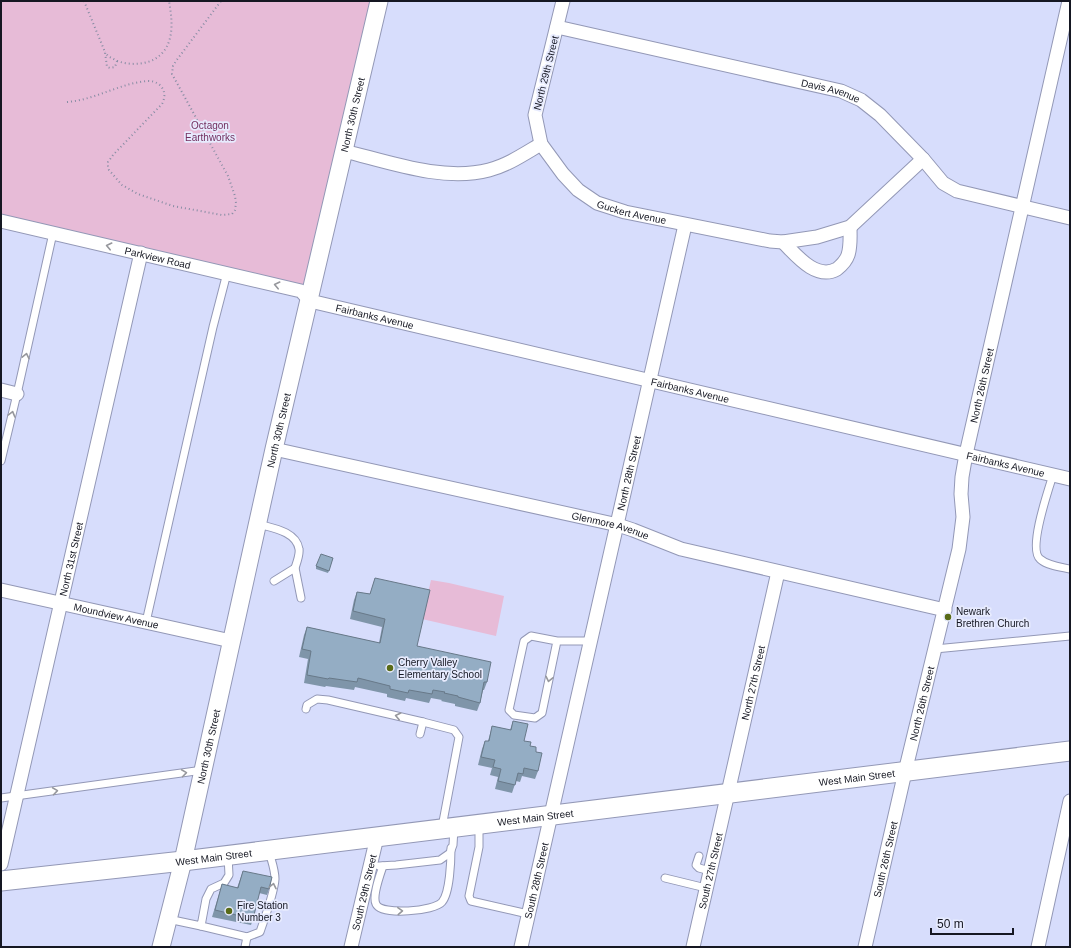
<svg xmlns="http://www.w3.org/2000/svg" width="1071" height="948" viewBox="0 0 1071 948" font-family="Helvetica,sans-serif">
<rect width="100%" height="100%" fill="#d7ddfc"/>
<!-- green -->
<g fill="#e7bbd7">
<polygon points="1,1 376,1 307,286 1,217"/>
<polygon points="431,580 449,583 504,596 496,636 422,619"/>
</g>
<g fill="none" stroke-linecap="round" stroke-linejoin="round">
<defs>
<g id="service">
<polyline points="1,461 17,394 53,233"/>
<path d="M1053,475C1048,491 1028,549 1040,559C1048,566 1061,567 1070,569"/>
<path d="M258,524C272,528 296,531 299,549C300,554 297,562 295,568"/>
<polyline points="274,581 295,568 301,598"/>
<polyline points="146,622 213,327 227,273"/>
<polyline points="557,641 542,713 535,718 514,715 509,710 524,641 531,636 557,641 591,641"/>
<polyline points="935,649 1070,636"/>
<polyline points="306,709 307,705 317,699 328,700 423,722 420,734"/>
<polyline points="423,722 454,730 459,737 442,827"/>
<polyline points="1,798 203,770"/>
<polyline points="479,826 479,847 469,896 471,901 528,914"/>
<polyline points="699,856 696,865 699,868 710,871"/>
<polyline points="379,866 396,865 440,860 450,853 453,845 454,828"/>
<path d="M383,866C380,875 372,896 376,904C381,916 435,911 442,902C450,893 451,860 451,848"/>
<polyline points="665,878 706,888"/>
<polyline points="168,919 201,926 206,899 211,889 224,883 229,875 228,856"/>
<path d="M201,926L247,937L260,932C265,917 274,894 275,879C275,869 271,860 269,851"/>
<polyline points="245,947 247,937"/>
</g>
<g id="minor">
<path id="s1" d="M563,1L535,115L541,144L563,174L578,190L597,203L625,212L770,241L783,242L817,237L850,227L923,159"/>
<path id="s2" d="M557,27L841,91L861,100L880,115L923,159L943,183L957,191L1070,218"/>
<path d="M344,151C389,162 443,182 489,170C508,165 524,154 541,144"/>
<path id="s3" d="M1,221L301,291L310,301L1070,479"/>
<path d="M783,242C795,254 816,281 837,269C842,265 846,261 848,255C851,246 850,236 850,227"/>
<polyline points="1,390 17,394"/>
<path id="s4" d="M274,449L618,525L633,530L681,549L945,610"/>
<path id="s5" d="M1,590L231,641"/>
<path id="s6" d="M1,864L141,253"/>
<path id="s7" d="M351,947L377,837"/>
<path id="s8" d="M521,947L685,225"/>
<path id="s9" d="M693,947L778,572"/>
<path id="s10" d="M865,947L905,772L959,549L963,517L961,494L962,477L966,454L1069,1"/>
<polyline points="1038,947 1070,801"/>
</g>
<g id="tertiary">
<path id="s11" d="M161,947L183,861L274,449L379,1"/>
</g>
<g id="secondary">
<path id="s12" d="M1,881L183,861L1070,751"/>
</g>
</defs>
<!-- service casing -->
<use href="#service" stroke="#9398b6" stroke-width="9"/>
<!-- minor casing -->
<use href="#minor" stroke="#9398b6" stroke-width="15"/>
<!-- tertiary casing -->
<use href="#tertiary" stroke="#9398b6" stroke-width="19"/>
<!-- secondary casing -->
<use href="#secondary" stroke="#9398b6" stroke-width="21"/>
<!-- path -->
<g stroke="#888da4" stroke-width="2" stroke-dasharray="1 3" stroke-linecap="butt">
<polyline points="84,1 105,52 107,67 110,68 115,67 117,61 108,56 105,52"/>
<path d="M117,61C138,68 164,63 170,38C173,26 171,13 169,1"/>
<path d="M67,102C95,100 120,83 148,81C162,81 168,93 162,104L113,155L108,162V166L109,170L122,185L138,194L173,206L222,215L232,214L235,210L236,203L235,196L228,176L172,74L173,66L176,61L221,1"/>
</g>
<!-- service -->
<use href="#service" stroke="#fff" stroke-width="7"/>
<!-- minor -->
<use href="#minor" stroke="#fff" stroke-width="13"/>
<!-- tertiary -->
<use href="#tertiary" stroke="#fff" stroke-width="17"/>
<!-- secondary -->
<use href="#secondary" stroke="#fff" stroke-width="19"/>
</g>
<!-- wall -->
<g fill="#7f95a9">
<polygon points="333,558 328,573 316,569 316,566"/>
<polygon points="375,578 417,646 487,682 484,690 483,690 480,703 477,711 455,706 455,704 441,701 442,700 431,698 429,703 406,698 405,701 387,697 387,694 355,687 354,690 326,686 325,687 304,683 308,659 299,657 304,635 307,627 379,643 382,627 350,619 354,600 357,592 370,594"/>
<polygon points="513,721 524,741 536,752 538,771 535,779 522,776 520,782 516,781 512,793 495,789 498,777 490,775 492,768 478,765 482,749 485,741 488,741 490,734 492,726 510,730"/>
<polygon points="243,871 269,889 267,895 259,893 253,919 251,925 212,917 222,884 237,888"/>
</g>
<!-- building -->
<g fill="#94adc4" stroke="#687989">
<polygon points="321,554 333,558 329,571 316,566"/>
<polygon points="375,578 430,590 417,646 491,662 487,682 484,682 480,703 458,697 458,696 444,693 445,692 433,690 432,694 409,690 408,693 390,689 390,686 358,678 357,682 329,678 328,679 307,675 311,651 302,649 307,627 380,643 385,619 353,611 357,592 370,594"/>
<polygon points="513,721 528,724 524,741 531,742 530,746 536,747 536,752 542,753 538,771 524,768 523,774 518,773 515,785 498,781 501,769 493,767 495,760 481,757 485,741 489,741 492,726 511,730"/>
<polygon points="243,871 272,877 269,889 261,887 253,919 215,910 222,884 238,888"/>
</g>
<!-- one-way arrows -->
<defs><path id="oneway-chevron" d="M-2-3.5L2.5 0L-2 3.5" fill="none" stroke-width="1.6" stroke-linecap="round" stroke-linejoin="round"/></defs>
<g stroke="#96979c">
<use href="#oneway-chevron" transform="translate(109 246) rotate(-167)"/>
<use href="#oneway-chevron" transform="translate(277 285) rotate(-167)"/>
<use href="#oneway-chevron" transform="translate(26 356) rotate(-78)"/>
<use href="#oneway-chevron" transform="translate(12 414) rotate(-75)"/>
<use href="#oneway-chevron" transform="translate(549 679) rotate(102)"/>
<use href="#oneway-chevron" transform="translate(398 716) rotate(-167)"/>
<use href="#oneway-chevron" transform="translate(184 773) rotate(-8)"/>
<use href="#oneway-chevron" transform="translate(55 791) rotate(-8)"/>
<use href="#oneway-chevron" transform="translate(273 886) rotate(-78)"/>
<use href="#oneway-chevron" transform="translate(400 911) rotate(-3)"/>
</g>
<!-- markers -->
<g fill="#596b17" stroke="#e7ebfe" stroke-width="1.5">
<circle cx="948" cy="617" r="4"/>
<circle cx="390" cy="668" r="4"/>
<circle cx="229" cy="911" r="4"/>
</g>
<g text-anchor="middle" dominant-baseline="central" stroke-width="3.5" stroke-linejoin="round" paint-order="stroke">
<!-- street labels -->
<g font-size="10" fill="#151722" stroke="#e7ebfe">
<text transform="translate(546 73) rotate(-76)">North 29th Street</text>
<text stroke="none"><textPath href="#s2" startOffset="281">Davis Avenue</textPath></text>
<text stroke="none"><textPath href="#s11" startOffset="854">North 30th Street</textPath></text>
<text stroke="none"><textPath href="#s1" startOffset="265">Guckert Avenue</textPath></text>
<text stroke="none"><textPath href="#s3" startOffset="161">Parkview Road</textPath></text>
<text stroke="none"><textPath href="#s3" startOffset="388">Fairbanks Avenue</textPath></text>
<text stroke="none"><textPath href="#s10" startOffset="575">North 26th Street</textPath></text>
<text stroke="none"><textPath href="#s3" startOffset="712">Fairbanks Avenue</textPath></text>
<text stroke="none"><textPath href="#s11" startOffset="530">North 30th Street</textPath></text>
<text stroke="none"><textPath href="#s3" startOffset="1036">Fairbanks Avenue</textPath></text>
<text stroke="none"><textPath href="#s8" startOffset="486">North 28th Street</textPath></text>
<text stroke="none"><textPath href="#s4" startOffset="345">Glenmore Avenue</textPath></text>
<text stroke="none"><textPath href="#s6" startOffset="313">North 31st Street</textPath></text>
<text stroke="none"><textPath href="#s5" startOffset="118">Moundview Avenue</textPath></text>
<text stroke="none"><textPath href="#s9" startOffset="271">North 27th Street</textPath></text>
<text stroke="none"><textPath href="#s10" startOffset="250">North 26th Street</textPath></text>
<text stroke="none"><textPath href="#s11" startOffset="206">North 30th Street</textPath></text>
<text stroke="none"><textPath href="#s12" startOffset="862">West Main Street</textPath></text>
<text stroke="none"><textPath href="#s12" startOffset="538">West Main Street</textPath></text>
<text stroke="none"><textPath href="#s12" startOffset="214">West Main Street</textPath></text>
<text stroke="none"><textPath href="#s10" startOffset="90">South 26th Street</textPath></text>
<text stroke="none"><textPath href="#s9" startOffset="78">South 27th Street</textPath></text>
<text stroke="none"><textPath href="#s8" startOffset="68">South 28th Street</textPath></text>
<text stroke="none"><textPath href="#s7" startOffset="56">South 29th Street</textPath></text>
</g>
<!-- park labels -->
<g font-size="10" fill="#722e5e" stroke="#e7ebfe">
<text x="210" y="125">Octagon<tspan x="210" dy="12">Earthworks</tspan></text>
</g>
<!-- poi labels -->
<g font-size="10" fill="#151722" stroke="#e7ebfe" text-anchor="start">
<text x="956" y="611">Newark<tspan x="956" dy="12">Brethren Church</tspan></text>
<text x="398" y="662">Cherry Valley<tspan x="398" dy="12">Elementary School</tspan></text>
<text x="237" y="905">Fire Station<tspan x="237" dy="12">Number 3</tspan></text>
</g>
</g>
<!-- border -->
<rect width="1071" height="948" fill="none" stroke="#151722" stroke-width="4"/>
<!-- scale -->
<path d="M931 928v6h82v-6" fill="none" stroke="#151722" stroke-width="2"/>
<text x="937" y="928" font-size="12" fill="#151722" stroke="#e7ebfe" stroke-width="3" paint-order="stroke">50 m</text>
</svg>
